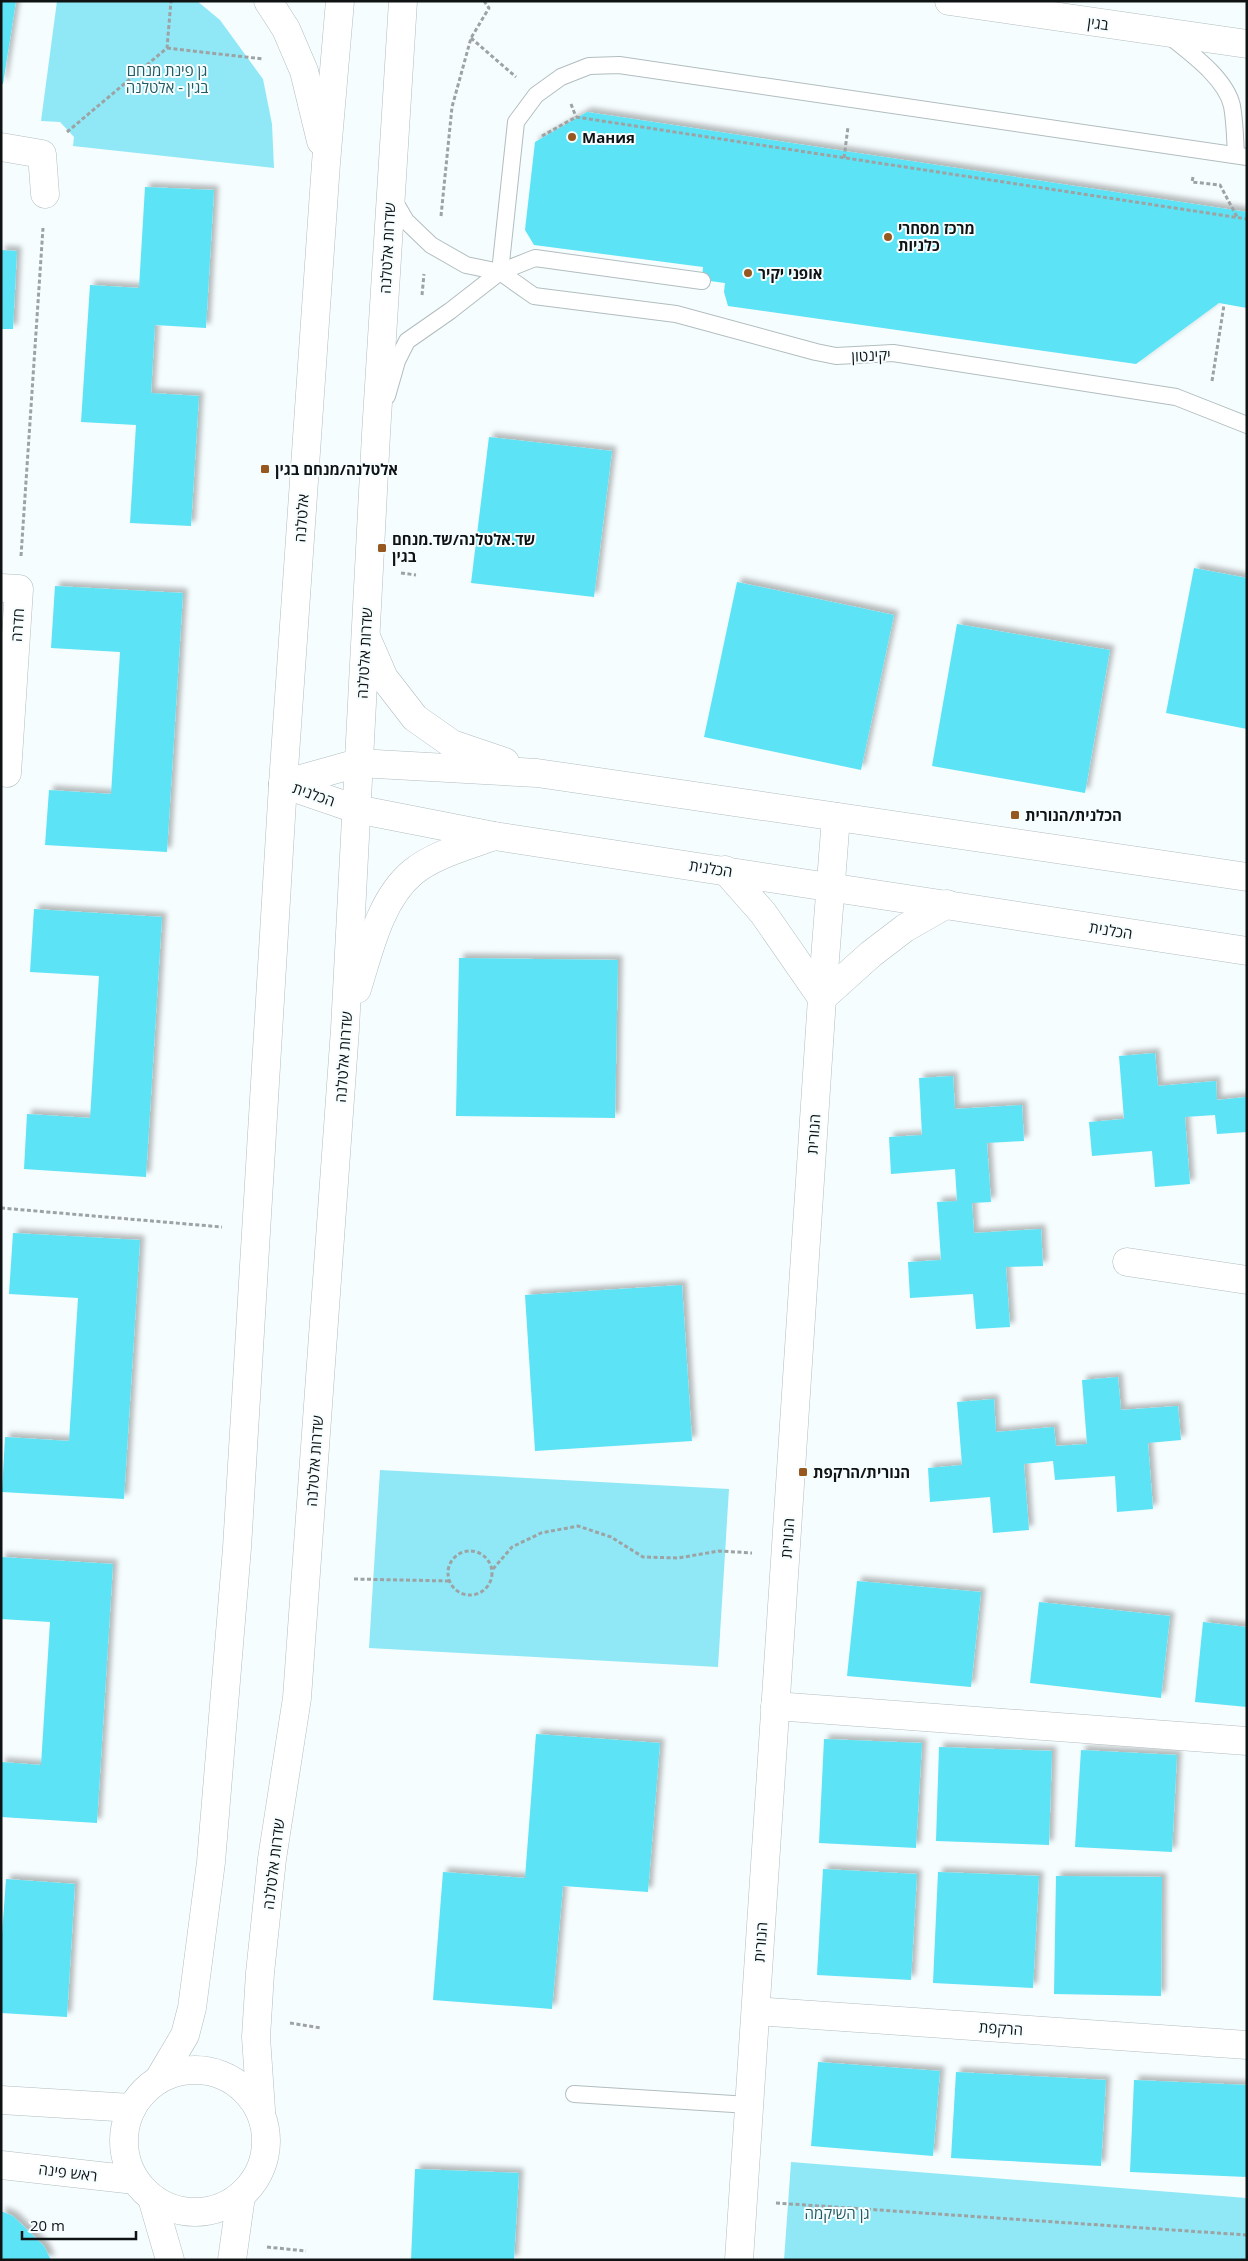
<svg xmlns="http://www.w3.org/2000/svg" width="1248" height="2261" viewBox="0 0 1248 2261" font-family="'Open Sans','Noto Sans Hebrew',sans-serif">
<defs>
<filter id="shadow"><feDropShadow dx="4.5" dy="-4.5" stdDeviation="2.5" flood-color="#0004"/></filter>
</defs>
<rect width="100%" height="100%" fill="#f6fdfe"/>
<!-- green -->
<g fill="#90e8f6">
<polygon points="57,1 197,1 220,20 263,79 272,124 274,168 73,146 74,137 60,122 41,121"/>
<polygon points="380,1470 729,1489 718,1667 369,1648"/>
<polygon points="791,2162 1247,2198 1247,2260 784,2260"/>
</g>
<!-- building -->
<g fill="#5de3f6" filter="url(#shadow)">
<polygon points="1,1 16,1 3,84 1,84"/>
<polygon points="587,112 1247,212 1247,308 1219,303 1136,364 728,306 724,292 725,283 702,280 703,267 534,245 525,230 535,142"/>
<polygon points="145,187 214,190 206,328 155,325 151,393 199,396 191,526 130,523 136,425 81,422 90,285 139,288"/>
<polygon points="1,250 17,251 13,329 1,329"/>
<polygon points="489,437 612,451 594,597 471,583"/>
<polygon points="1194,568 1247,578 1247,729 1166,713"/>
<polygon points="737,582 894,615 861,770 704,737"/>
<polygon points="55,586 183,593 167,852 45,845 49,790 111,794 120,652 51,648"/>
<polygon points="957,624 1110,650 1085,793 932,766"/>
<polygon points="34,909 162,917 146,1177 24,1169 27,1114 90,1118 99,976 30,972"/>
<polygon points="459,958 618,960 615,1118 456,1116"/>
<polygon points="1155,1053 1158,1086 1216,1081 1217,1100 1247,1097 1247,1132 1217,1134 1215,1115 1185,1117 1190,1184 1155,1187 1152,1151 1092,1156 1089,1122 1124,1119 1119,1056"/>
<polygon points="953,1076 955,1109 1022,1105 1024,1141 987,1143 991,1202 972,1203 974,1233 1041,1229 1043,1266 1006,1267 1010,1327 976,1329 973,1294 910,1298 908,1262 941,1260 937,1202 957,1201 955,1169 891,1174 889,1137 922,1135 919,1078"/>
<polygon points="13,1233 140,1240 124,1499 2,1492 5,1437 69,1441 78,1298 9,1294"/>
<polygon points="682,1285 692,1441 535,1451 525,1295"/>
<polygon points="1118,1377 1121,1410 1178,1406 1181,1440 1148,1443 1153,1509 1117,1512 1115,1476 1055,1480 1053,1461 1024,1464 1029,1530 993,1533 990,1497 930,1502 928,1468 962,1465 957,1402 994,1399 996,1432 1054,1427 1056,1446 1087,1444 1082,1380"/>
<polygon points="1,1557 113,1564 97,1823 1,1817 1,1762 41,1765 50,1622 1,1619"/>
<polygon points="857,1581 981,1592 971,1687 847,1676"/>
<polygon points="1039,1602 1170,1616 1161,1698 1030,1683"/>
<polygon points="1203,1622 1247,1627 1247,1707 1195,1702"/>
<polygon points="536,1734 660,1743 648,1892 563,1886 552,2009 433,2000 443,1872 525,1878"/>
<polygon points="824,1739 922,1743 916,1848 819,1843"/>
<polygon points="939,1747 1052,1751 1049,1845 936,1841"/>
<polygon points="1081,1750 1177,1755 1172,1852 1075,1847"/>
<polygon points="823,1869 917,1874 911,1980 817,1975"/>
<polygon points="938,1872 1039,1876 1033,1988 933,1983"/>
<polygon points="1056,1876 1162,1877 1161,1996 1054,1994"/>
<polygon points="6,1879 75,1884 67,2017 1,2013 1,1949"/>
<polygon points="818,2062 940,2071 933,2156 811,2146"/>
<polygon points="956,2072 1106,2080 1101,2166 951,2158"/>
<polygon points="1134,2080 1247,2085 1247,2177 1130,2172"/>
<polygon points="415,2169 519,2173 514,2260 411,2260"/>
<polygon points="1,2211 13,2216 44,2246 51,2260 1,2260"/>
</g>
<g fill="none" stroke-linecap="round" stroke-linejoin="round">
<defs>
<g id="lane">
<path d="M1168,35C1189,52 1226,78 1232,106C1235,122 1235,139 1236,155"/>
<polyline points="392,197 406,221 431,245 466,265 500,272 534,296 676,314 816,352 836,356 893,353 1176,397 1247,425"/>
<polyline points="500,272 516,122 536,95 561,77 589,66 619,65 1247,157"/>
<polyline points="387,396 397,361 407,341 450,311 500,272 535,258 702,281"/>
<polyline points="574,2094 749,2105"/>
</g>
<g id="street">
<polyline points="1,147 42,154 45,194"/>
<polyline points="1,588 19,589 7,773 1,772"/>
<polyline points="1127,1262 1247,1280"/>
<polyline points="775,1706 1247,1741"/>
<polyline points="756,2011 1247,2045"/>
<polyline points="739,2260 822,998 836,817"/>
</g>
<g id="secondary">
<polyline points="268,1 286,29 304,71 321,141"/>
<polyline points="949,1 1247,44"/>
<polyline points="367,639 384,678 415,718 452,744 505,762"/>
<polyline points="283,784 356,809 494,836 1247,951"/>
<polyline points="283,784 358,763 537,773 1247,877"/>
<polyline points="725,870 763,913 822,998 871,954 905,928 947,904"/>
<path d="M357,989C369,951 380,899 413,872C435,854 468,846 494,836"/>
<circle cx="195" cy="2141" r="71"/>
<polyline points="159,2079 185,2035 192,2008 211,1862 237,1548 283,784 326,163 340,1"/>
<polyline points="1,2100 132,2108"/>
<polyline points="261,2110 256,2037 260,1973 272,1859 297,1698 345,1029 376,434 403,1"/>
<polyline points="1,2165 135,2180"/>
<polyline points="152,2198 170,2260"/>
<polyline points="232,2260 241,2196"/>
</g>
</defs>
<!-- lane casing -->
<use href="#lane" stroke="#b2bdbf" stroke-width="18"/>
<!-- street casing -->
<use href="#street" stroke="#b2bdbf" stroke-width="29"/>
<!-- secondary casing -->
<use href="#secondary" stroke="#b2bdbf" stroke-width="29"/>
<!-- path -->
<g stroke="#9da3a4" stroke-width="3" stroke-dasharray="4 2.5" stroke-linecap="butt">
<polyline points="471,38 516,77"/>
<polyline points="167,48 263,59"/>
<polyline points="571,104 576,117"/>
<polyline points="67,132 167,48 171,1"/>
<polyline points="542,136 576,117 1247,219"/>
<polyline points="844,158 848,127"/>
<polyline points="1193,177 1192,182 1220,185 1237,217"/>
<polyline points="441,216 452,107 471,38 489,8 484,1"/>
<polyline points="422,295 424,274"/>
<polyline points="1212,381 1224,305"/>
<polyline points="21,556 43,228"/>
<polyline points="401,573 416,575"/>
<polyline points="1,1208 222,1227"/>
<circle cx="470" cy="1573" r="22"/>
<polyline points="493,1569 512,1547 541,1533 578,1526 611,1537 643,1557 678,1558 719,1551 752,1553"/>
<polyline points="354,1579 449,1581"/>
<polyline points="290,2023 321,2028"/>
<polyline points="776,2203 1247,2235"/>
<polyline points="267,2247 306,2251"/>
</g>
<!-- lane -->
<use href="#lane" stroke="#fff" stroke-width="16"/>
<!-- street -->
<use href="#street" stroke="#fff" stroke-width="28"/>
<!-- secondary -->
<use href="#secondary" stroke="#fff" stroke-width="28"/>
</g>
<!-- markers -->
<g fill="#975820" stroke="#f6fdfe" stroke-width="2">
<circle cx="572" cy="137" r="5"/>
<circle cx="888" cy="237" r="5"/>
<circle cx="748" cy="273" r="5"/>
<rect x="260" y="464" width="10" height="10" rx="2.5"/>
<rect x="377" y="543" width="10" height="10" rx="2.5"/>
<rect x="1010" y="810" width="10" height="10" rx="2.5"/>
<rect x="798" y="1467" width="10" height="10" rx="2.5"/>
</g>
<g text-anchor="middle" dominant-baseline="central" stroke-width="4" stroke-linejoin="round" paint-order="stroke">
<!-- street labels -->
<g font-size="15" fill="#0f1313" stroke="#f6fdfe">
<text transform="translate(1098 23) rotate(8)">בגין</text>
<text transform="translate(387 248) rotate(-87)">שדרות אלטלנה</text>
<text transform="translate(871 355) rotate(-2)">יקינטון</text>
<text transform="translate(301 518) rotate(-86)">אלטלנה</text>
<text transform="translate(17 625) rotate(-86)">חדרה</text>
<text transform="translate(364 653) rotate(-87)">שדרות אלטלנה</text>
<text transform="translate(314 794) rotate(19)">הכלנית</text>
<text transform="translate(711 868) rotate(9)">הכלנית</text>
<text transform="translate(1111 930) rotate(9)">הכלנית</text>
<text transform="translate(343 1057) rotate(-86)">שדרות אלטלנה</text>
<text transform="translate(813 1134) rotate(-86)">הנורית</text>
<text transform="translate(314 1461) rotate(-86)">שדרות אלטלנה</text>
<text transform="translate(787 1538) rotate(-86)">הנורית</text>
<text transform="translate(273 1864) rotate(-83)">שדרות אלטלנה</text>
<text transform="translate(760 1942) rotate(-86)">הנורית</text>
<text transform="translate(1001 2028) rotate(4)">הרקפת</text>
<text transform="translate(68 2172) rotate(7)">ראש פינה</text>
</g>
<!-- park labels -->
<g font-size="15" fill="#215a62" stroke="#f6fdfe">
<text x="167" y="70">גן פינת מנחם<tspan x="167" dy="17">בגין - אלטלנה</tspan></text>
<text x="837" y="2213">גן השיקמה</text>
</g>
<!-- poi labels -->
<g font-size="15" font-weight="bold" fill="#0f1313" stroke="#f6fdfe" text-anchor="start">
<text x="582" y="137">Мания</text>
<text x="898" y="228">מרכז מסחרי<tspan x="898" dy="17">כלניות</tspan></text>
<text x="758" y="273">אופני יקיר</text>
<text x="275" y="469">אלטלנה/מנחם בגין</text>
<text x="392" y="539">שד.אלטלנה/שד.מנחם<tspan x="392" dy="17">בגין</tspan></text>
<text x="1025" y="815">הכלנית/הנורית</text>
<text x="813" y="1472">הנורית/הרקפת</text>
</g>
</g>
<!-- border -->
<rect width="1248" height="2261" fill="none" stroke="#0f1313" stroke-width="5"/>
<!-- scale -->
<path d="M22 2231v8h114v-8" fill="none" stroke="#0f1313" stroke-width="2.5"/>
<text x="30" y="2231" font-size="15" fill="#0f1313" stroke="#f6fdfe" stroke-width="4" paint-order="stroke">20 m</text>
</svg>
